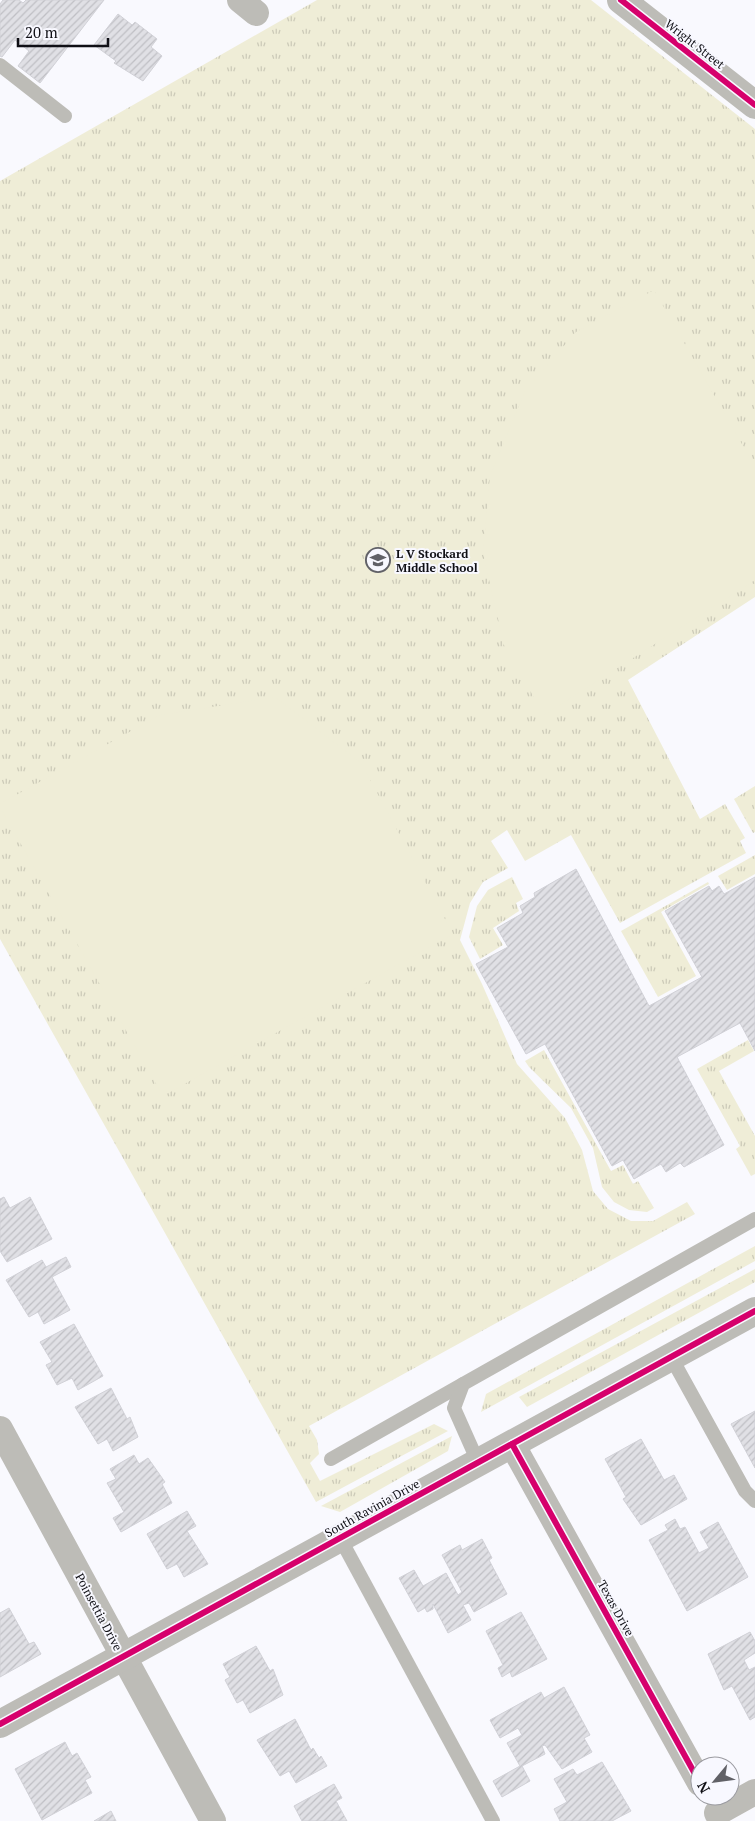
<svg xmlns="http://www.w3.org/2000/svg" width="755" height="1821" viewBox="0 0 755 1821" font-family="'PT Serif',serif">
<defs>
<pattern id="grass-tufts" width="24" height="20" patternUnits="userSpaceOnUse" patternTransform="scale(1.25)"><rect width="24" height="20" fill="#efedd7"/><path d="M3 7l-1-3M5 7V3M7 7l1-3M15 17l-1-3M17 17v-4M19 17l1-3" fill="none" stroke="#cccab8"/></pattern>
<pattern id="building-hatch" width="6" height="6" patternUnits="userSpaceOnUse" patternTransform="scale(1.25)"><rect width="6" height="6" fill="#e0e0e5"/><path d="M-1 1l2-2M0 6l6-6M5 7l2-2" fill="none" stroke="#bfbfc4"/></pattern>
</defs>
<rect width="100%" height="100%" fill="#f9f9fe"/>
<!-- grass -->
<g fill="url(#grass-tufts)">
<polygon points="317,0 591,0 755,129 755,597 628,680 700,819 725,804 745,838 740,841 746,853 620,923 571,835 525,861 507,830 491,841 508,868 483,882 470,903 460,940 482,984 517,1064 565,1118 582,1150 593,1191 608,1209 631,1221 653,1221 687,1202 695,1214 309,1426 317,1440 319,1454 310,1463 320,1481 434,1424 448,1431 316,1502 0,939 0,181"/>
<polygon points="755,786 755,832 753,833 734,799"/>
<polygon points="755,855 755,874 727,890 718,876"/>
<polygon points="512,877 523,899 516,903 519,911 493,928 503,945 480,959 469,937 477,906 488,890"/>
<polygon points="708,882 709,884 661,912 696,976 658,997 621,931"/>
<polygon points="748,1040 754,1051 719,1071 755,1136 755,1174 751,1176 736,1149 740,1146 697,1069"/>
<polygon points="544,1050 611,1171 623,1165 633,1184 638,1181 654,1208 647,1212 629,1210 614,1202 602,1187 593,1148 571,1108 529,1067 525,1061"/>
<polygon points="755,1246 755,1261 481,1412 486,1394"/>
<polygon points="755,1269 755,1282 527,1407 519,1397"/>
<polygon points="452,1436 448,1451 340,1512 321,1506"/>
</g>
<!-- pitch -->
<g fill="#efedd7">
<polygon points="654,290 755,467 755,580 544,715 504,645 483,553 490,476 525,391 576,332"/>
<polygon points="275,697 361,763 453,934 163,1096 0,807 0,804 160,715"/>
</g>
<!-- building -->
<g fill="url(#building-hatch)" stroke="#d1d1d7">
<polygon points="3,0 19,0 23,3 26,0 104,0 40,83 18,66 29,51 15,40 2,57 0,56 0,4"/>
<polygon points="118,14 132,25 135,22 157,39 151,47 162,56 143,81 114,63 116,61 94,45"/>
<polygon points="576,869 649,1006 702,977 665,911 709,886 712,891 719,886 724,894 755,877 755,1051 740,1023 677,1057 724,1145 684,1167 680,1163 666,1172 661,1164 634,1179 623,1160 612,1166 545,1044 526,1054 476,964 508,947 497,928 523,913 520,906 535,897 534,893"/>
<polygon points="4,1197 10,1208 30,1197 52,1239 7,1262 0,1251 0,1199"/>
<polygon points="66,1257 71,1267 52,1277 70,1310 44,1324 38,1312 29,1317 6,1280 42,1260 46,1267"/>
<polygon points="74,1324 103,1376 78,1390 72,1378 57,1385 46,1365 52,1362 40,1342"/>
<polygon points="111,1388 127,1419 130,1417 138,1437 113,1451 107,1439 98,1444 75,1407"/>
<polygon points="755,1411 755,1468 731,1424"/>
<polygon points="641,1439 664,1480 674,1475 687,1499 641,1525 623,1499 626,1497 605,1459"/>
<polygon points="134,1455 139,1464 148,1458 165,1482 162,1484 172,1503 121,1532 113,1518 124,1512 107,1483 116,1479 110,1469"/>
<polygon points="187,1511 196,1526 187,1531 208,1564 184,1577 177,1564 167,1569 147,1534"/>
<polygon points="675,1519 680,1529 685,1527 699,1553 709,1548 700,1532 718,1522 748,1577 687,1611 649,1540 668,1530 665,1525"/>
<polygon points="482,1539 492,1558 489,1560 507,1594 474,1612 469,1603 463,1605 471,1620 448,1633 433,1604 433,1609 427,1612 425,1608 418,1612 399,1578 414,1570 423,1586 446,1573 458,1595 462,1592 442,1555 460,1545 462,1550"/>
<polygon points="9,1608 29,1644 34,1642 41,1654 0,1677 0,1613"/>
<polygon points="521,1612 547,1659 512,1677 510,1672 502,1677 498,1668 503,1665 486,1631"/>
<polygon points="750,1632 755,1641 755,1653 744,1660 749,1670 755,1667 755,1717 750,1720 732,1686 724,1690 708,1654"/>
<polygon points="256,1646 270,1671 273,1669 283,1695 250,1713 243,1700 237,1703 225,1680 230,1677 223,1664"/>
<polygon points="564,1687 590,1735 584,1738 592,1752 562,1769 545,1745 542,1746 545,1754 522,1766 530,1781 502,1797 493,1781 520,1766 507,1743 522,1735 518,1728 500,1738 490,1720 541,1692 544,1698"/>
<polygon points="295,1719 311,1750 313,1748 319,1758 321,1756 327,1766 296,1783 289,1771 280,1776 257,1740"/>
<polygon points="65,1742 72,1756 77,1753 91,1777 85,1780 92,1793 42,1820 15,1769"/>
<polygon points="602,1762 631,1811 612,1821 560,1821 554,1809 567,1802 554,1779 573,1769 577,1775"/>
<polygon points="334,1784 342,1798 336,1801 347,1821 302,1821 294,1806"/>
<polygon points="111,1811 116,1821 94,1821"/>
</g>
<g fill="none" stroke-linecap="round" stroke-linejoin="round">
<!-- service -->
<g stroke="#bdbcb7" stroke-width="14">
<polyline points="0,65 65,116"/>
<polyline points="671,1357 745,1491 755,1501"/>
<polyline points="331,1459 463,1384"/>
<polyline points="478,1462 454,1408 463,1384 755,1219"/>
<polyline points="340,1538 493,1821"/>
</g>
<!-- minor -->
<g stroke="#bdbcb7" stroke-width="26">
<polyline points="240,0 256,13"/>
<polyline points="0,1429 213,1821"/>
<polyline points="512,1444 700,1783"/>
<polyline points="717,1813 755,1792"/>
</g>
<!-- tertiary -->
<g stroke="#bdbcb7" stroke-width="28">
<polyline points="621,0 755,105"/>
<polyline points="0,1724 755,1311"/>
</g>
<defs>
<g id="cycleway">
<polyline points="621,0 755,105"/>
<polyline points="512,1444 700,1783"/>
<polyline points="0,1724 755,1311"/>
</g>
</defs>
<!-- cycleway casing -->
<use href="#cycleway" stroke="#f8f8ff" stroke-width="9"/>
<!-- cycleway -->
<use href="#cycleway" stroke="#d6006c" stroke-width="6"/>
</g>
<!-- icons -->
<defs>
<symbol id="school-ring" viewBox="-11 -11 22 22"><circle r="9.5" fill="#f8f8ff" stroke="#616167" stroke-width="1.5"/><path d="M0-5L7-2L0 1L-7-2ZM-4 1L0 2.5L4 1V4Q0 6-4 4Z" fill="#616167"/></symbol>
</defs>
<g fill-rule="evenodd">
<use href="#school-ring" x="364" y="546" width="28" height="28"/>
</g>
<g text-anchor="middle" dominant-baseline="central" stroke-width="4" stroke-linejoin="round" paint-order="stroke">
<!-- street labels -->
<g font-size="12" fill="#0f0f15" stroke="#f8f8ff">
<text transform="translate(695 44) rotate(38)">Wright Street</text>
<text transform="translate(372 1508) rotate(-29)">South Ravinia Drive</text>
<text transform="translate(616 1608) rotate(61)">Texas Drive</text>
<text transform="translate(99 1612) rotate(62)">Poinsettia Drive</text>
</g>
<!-- poi labels -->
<g font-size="12" font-weight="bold" fill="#0f0f15" stroke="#f8f8ff" text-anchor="start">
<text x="396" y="553">L V Stockard<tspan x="396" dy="14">Middle School</tspan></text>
</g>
</g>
<!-- north arrow -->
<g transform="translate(715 1781) rotate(241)"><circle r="24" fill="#f8f8ff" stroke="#9b9ba1"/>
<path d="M0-4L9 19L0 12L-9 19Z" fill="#616167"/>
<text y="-8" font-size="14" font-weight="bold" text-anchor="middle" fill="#0f0f15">N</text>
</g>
<!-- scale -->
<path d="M18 38v8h90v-8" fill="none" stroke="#0f0f15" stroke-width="2.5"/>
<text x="25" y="38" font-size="15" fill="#0f0f15" stroke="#f8f8ff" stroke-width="4" paint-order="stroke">20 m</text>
</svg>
